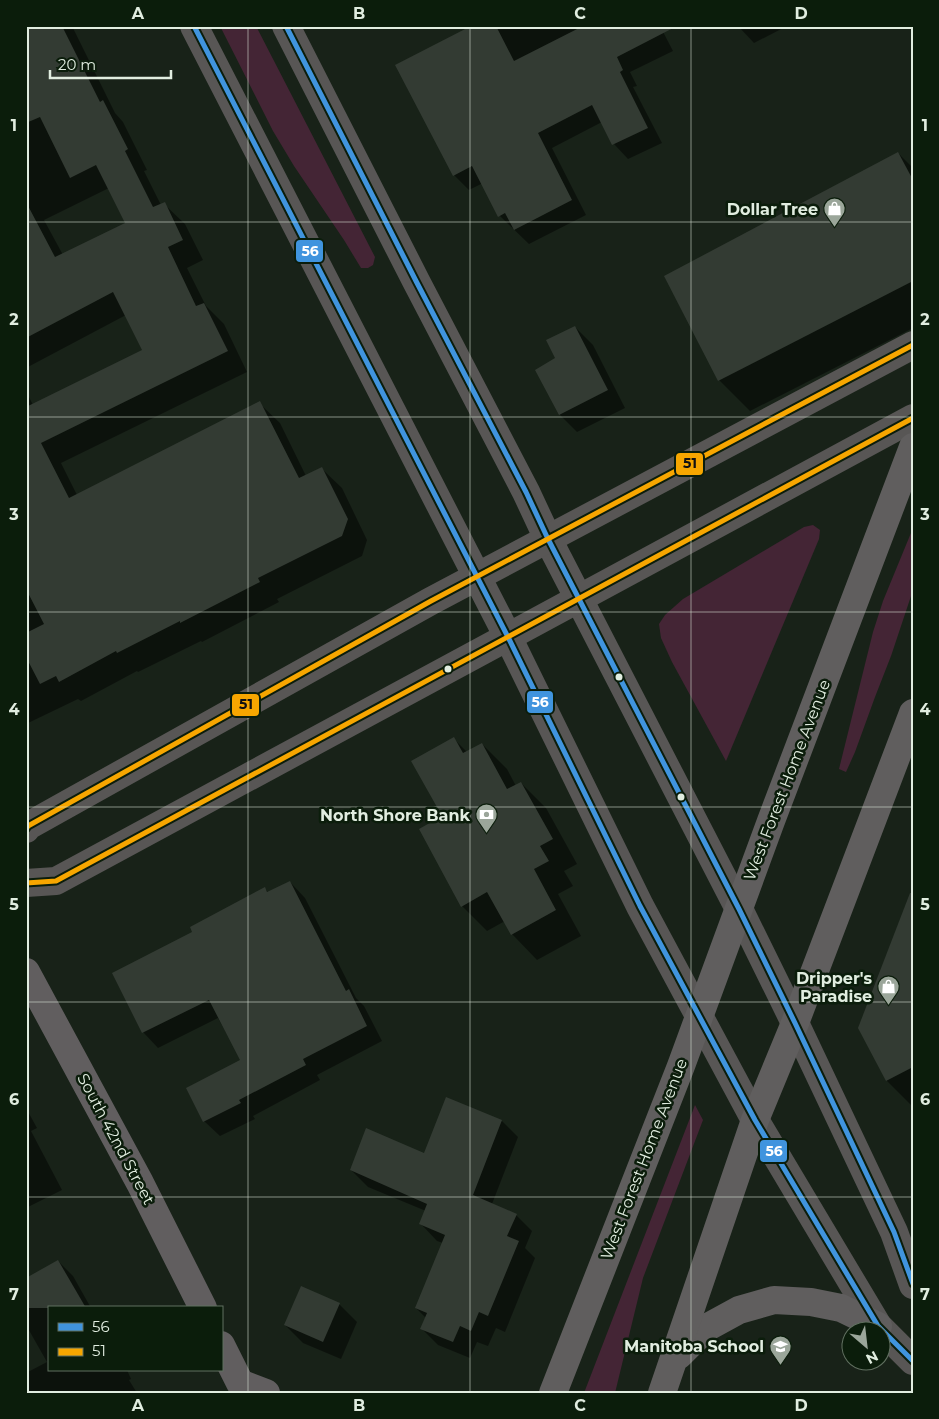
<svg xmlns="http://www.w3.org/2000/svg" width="939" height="1419" viewBox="0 0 939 1419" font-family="Montserrat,sans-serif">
<rect width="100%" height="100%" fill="#182218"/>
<!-- green -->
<g fill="#442535">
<polygon points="220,26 256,26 375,257 373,265 368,268 361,268 344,240 294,166 273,131"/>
<polygon points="813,525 820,530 819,539 726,761 672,662 661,638 659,624 665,615 683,599 804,527"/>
<polygon points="913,528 913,590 891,656 875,697 855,752 846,772 839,769 873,632 883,601"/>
<polygon points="695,1105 703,1120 643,1278 615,1393 584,1393"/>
</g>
<!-- shadow -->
<g fill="#0007" fill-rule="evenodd">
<path d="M26,26H72L115,113L123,122L147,170L144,171L161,205L164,204L185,224L203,260L187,268L206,306L224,324L247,372L61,463L77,495L259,403L280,423L306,476L321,468L342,488L367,540L362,556L277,599L279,602L202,642L201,641L138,672L137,671L81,701L78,699L26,724V391L33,405L144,351L126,315L26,368ZM109,188L127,223L63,255L44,220Z"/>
<polygon points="473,26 660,26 673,51 630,72 637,86 633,87 662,143 628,159 614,144 602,122 552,148 586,215 529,244 500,216 483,183 469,190 454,175 397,66"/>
<polygon points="738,26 787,26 754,43"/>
<polygon points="898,153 913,168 913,328 750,411 719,380"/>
<polygon points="575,327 593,345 625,408 577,432 560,415"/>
<polygon points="454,739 467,752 482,744 507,769 516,786 521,783 546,808 577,864 564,871 573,886 558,894 581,936 537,960 512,934 505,921 487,931 462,906 444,817"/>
<polygon points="290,882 305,898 356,998 364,1006 382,1041 317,1075 320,1080 253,1116 255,1119 220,1136 204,1121 242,1061 218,1018 158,1048 143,1032 194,932 265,889 269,893"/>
<polygon points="913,890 913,1107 887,1081 859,1028"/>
<polygon points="26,1108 37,1128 31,1131 62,1190 26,1208"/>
<polygon points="502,1121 518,1137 492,1204 516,1215 532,1231 525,1248 535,1258 505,1332 496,1328 488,1346 477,1342 470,1358 438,1345 422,1329 426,1318 416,1308 443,1243 437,1241 421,1224 426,1211 368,1187 351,1170 424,1154"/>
<polygon points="58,1261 73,1276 91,1308 49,1308 49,1370 127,1370 131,1379 129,1380 137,1393 26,1393 26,1373 47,1362 26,1325 26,1279"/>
<polygon points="339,1304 357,1322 341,1359 303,1343 285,1325"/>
</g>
<!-- building -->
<g fill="#333b33">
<polygon points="26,26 62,26 100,102 103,100 128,149 125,151 153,207 165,202 183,240 168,247 196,306 204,303 228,351 41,443 69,498 260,401 299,478 322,467 348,519 342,536 258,578 260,582 180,623 180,621 117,653 116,651 59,682 56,676 40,684 26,657 26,633 44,624 26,589 26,407 142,350 113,292 26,338 26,202 55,257 125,223 96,165 70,178 40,117 26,123"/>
<polygon points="471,26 496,26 514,61 583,26 677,26 617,57 623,70 620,72 648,128 612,145 592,105 538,133 572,200 514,230 505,213 498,217 472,166 453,176 395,65"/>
<polygon points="898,152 913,180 913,281 718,381 664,276"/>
<polygon points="575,326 608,390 559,415 535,370 555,358 546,340"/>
<polygon points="454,737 463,753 482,743 507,789 521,782 553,839 540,846 549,861 534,869 556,910 511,935 487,892 461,907 419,829 442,816 411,761"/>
<polygon points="290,881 346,991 349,989 367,1026 303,1059 306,1065 239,1100 241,1103 203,1122 186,1088 240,1060 209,1000 142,1033 112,973 192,932 190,927 265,887 267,892"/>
<polygon points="910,893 913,893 913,1067 886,1081 858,1028"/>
<polygon points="446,1097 502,1120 473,1195 517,1214 507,1236 519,1241 488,1316 479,1312 471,1331 460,1326 453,1342 420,1329 427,1313 415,1308 445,1235 419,1224 427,1204 350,1170 366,1128 424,1153"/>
<polygon points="58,1260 86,1308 26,1308 26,1278"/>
<polygon points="301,1286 340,1303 323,1342 284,1325"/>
</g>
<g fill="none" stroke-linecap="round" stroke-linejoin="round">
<!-- minor -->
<g stroke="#615e5f" stroke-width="28">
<polyline points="26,972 140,1183 203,1308"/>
<polyline points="221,1345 240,1383 266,1393"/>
</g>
<!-- secondary -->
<g stroke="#585655" stroke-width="28">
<polyline points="194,26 508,637 640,906 755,1120 878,1326 913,1361"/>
<polyline points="286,26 416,281 526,492 548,539 739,909 795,1023 894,1232 913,1285"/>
<polyline points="26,829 28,826 431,601 913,345"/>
<path d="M26,883L56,881C341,727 627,573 913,418"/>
</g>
<!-- primary -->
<g stroke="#605e5e" stroke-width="28">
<polyline points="679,1355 706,1328 739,1310 774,1300 811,1302 841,1308 878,1326"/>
<polyline points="553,1393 681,1066 771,821 913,447"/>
<polyline points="662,1393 755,1120 795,1023 913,713"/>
</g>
<defs>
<g id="bus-1">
<polyline points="194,26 508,637 640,906 755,1120 878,1326 913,1361"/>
<polyline points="286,26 416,281 526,492 548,539 739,909 795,1023 894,1232 913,1284"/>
</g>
<g id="bus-2">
<polyline points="26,829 28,826 431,601 913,345"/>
<polyline points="26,883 56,881 913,418"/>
</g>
</defs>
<!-- bus-1 casing -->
<use href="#bus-1" stroke="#0b1d0b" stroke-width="9"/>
<!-- bus-2 casing -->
<use href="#bus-2" stroke="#0b1d0b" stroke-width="9"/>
<!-- bus-1 -->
<use href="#bus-1" stroke="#4094de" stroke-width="5"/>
<!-- bus-2 -->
<use href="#bus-2" stroke="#f7a600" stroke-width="5"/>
</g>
<!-- grid -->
<path fill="none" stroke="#e1ede0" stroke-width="1" stroke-opacity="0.55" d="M248,26V1393M470,26V1393M691,26V1393M26,222H913M26,417H913M26,612H913M26,807H913M26,1002H913M26,1197H913"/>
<!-- icons -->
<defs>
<symbol id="shop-pin" viewBox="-11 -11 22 30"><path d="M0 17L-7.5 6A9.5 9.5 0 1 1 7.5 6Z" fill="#9ba69a" stroke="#0b1d0b"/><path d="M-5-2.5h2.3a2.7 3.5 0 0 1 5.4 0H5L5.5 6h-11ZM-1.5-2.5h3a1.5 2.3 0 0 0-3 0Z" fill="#fff"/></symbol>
<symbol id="bank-pin" viewBox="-11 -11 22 30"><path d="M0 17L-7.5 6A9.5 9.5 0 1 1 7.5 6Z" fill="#9ba69a" stroke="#0b1d0b"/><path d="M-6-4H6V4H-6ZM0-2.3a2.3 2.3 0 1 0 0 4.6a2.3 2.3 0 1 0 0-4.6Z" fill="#fff"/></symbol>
<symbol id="school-pin" viewBox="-11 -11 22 30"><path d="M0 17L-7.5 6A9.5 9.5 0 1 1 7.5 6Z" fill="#9ba69a" stroke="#0b1d0b"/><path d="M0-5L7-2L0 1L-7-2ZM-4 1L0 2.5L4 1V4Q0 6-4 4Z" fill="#fff"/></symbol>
</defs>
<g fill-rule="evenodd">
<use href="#shop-pin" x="822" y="196" width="25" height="34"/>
<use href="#bank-pin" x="474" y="802" width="25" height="34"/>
<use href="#shop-pin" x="876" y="974" width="25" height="34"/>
<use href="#school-pin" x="768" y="1334" width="25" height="34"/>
</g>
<!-- markers -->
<g fill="#e1ede0" stroke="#0b1d0b" stroke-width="2">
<circle cx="448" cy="669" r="4.5"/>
<circle cx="619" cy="677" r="4.5"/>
<circle cx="681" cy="797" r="4.5"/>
</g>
<g text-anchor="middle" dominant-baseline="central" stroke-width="5" stroke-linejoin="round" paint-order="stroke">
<!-- poi labels -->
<g font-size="16" font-weight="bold" fill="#e1ede0" stroke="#0b1d0b" text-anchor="end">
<text x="818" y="209">Dollar Tree</text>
<text x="470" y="815">North Shore Bank</text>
<text x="872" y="978">Dripper's<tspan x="872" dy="18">Paradise</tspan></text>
<text x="764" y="1346">Manitoba School</text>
</g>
<!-- street labels -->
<g font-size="16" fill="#e1ede0" stroke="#0b1d0b">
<text transform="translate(787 780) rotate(-69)">West Forest Home Avenue</text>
<text transform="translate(116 1139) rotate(62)">South 42nd Street</text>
<text transform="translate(644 1159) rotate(-69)">West Forest Home Avenue</text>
</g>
</g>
<g stroke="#0b1d0b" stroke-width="2">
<rect x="295" y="239" width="29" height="24" rx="5" fill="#4094de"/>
<rect x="675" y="452" width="29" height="24" rx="5" fill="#f7a600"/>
<rect x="526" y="690" width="28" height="24" rx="5" fill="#4094de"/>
<rect x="231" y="693" width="29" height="24" rx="5" fill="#f7a600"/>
<rect x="759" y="1139" width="29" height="24" rx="5" fill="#4094de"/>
</g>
<g font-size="14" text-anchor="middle" font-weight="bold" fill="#fff">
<text x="310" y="256">56</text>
<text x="540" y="707">56</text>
<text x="774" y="1156">56</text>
</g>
<g font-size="14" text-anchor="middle" font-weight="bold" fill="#111">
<text x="690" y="468">51</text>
<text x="246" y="709">51</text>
</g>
<!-- border -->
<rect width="939" height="1419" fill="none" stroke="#0b1d0b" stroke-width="55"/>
<!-- legend -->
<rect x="48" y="1306" width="175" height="65" fill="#0b1d0b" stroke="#617060"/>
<rect x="58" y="1323" width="25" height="8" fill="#4094de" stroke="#617060"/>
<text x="92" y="1332" font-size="15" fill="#e1ede0">56</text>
<rect x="58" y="1348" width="25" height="8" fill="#f7a600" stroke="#617060"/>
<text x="92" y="1356" font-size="15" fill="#e1ede0">51</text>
<!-- north arrow -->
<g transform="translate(866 1346) rotate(152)"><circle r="24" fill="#0b1d0b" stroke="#617060"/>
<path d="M0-4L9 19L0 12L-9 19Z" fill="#9ba69a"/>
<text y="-8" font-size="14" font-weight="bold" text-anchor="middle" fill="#e1ede0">N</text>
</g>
<!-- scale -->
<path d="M50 70v8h121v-8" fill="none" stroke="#e1ede0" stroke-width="2.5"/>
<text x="58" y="70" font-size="15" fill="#e1ede0" stroke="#0b1d0b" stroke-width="4" paint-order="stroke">20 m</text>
<rect x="28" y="28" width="884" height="1364" fill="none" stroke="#e1ede0" stroke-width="2"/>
<g font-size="16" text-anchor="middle" font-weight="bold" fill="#e1ede0">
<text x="138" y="19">A</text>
<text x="359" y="19">B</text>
<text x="580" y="19">C</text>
<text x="801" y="19">D</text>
<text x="14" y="131">1</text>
<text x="925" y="131">1</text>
<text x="14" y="325">2</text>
<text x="925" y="325">2</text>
<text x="14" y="520">3</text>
<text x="925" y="520">3</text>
<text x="14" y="715">4</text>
<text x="925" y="715">4</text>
<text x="14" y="910">5</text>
<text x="925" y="910">5</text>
<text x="14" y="1105">6</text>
<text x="925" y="1105">6</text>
<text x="14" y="1300">7</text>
<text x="925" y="1300">7</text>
<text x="138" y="1411">A</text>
<text x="359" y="1411">B</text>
<text x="580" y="1411">C</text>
<text x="801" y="1411">D</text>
</g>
</svg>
